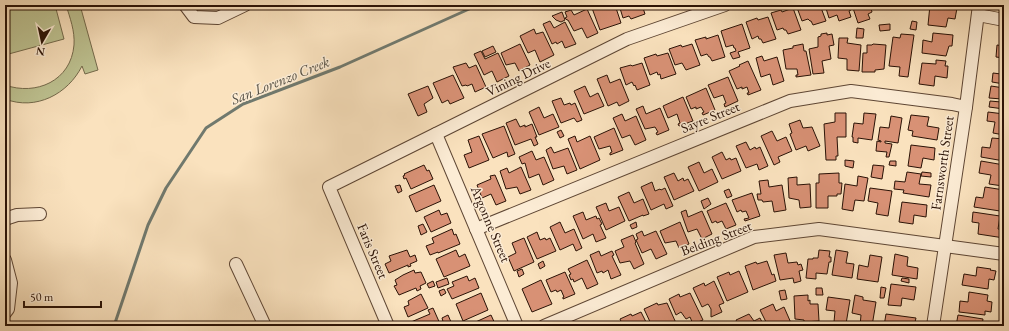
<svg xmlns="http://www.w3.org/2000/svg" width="1009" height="331" viewBox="0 0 1009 331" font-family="'EB Garamond',serif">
<rect width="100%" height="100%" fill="#fae2be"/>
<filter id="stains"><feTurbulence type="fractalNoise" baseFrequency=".005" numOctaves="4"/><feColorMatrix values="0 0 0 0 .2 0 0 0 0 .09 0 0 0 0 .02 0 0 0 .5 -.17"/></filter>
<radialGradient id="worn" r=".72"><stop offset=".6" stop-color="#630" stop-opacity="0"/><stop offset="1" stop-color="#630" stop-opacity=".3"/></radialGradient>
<!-- green -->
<g fill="#bec392" stroke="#746a4c">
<polygon points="5,5 55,5 64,39 5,55"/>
<path d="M66,5H80L98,70L85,74L82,66C68,94 36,111 5,99V85C36,96 71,81 74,45C75,31 70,18 66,5Z"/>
</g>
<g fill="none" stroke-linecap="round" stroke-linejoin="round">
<!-- stream -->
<polyline stroke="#70796e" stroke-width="3" points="114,326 148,225 166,188 206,128 243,104 340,67 478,5"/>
</g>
<!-- building -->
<g fill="#d89175" stroke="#2a1206">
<polygon points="599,5 615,5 621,23 600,30 592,8"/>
<polygon points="619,5 642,5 645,14 631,19 629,16 623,18"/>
<polygon points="656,5 668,5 668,6 657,9"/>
<polygon points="796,5 820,5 826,21 813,25 811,21 810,21 808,19 802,21"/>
<polygon points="825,5 849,5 851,10 849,11 851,17 839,21 837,15 829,18"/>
<polygon points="852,5 870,5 872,12 868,14 870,19 858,23"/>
<polygon points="930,5 957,8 955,19 948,18 946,27 928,25"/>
<polygon points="793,8 801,30 788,34 786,30 784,30 783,28 777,30 771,13 781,10 782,12"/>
<polygon points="587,9 598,33 587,38 582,28 574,31 568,20 567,20 565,18 567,17 565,12 571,10 574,15"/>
<polygon points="562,12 565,20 561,22 556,20 552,16"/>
<polygon points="768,17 776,39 763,43 761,39 759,39 758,36 752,39 746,22 757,18 758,20"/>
<polygon points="550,21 554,28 565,22 576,44 565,48 562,41 557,44 556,42 552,44 543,24"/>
<polygon points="912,21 917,22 916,30 910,29"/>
<polygon points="742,24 750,48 738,52 740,57 733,59 730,53 736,51 735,48 734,48 733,45 726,47 721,31"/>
<polygon points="890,24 890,30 880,31 879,25"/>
<polygon points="857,28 864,29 863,38 856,38"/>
<polygon points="534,29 536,34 543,32 554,55 540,62 535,50 528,53 520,36"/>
<polygon points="827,33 827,35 832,34 834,45 829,46 831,59 822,61 824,73 813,74 809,49 818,47 818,37 821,36 821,34"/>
<polygon points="933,33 953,35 952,46 949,46 946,56 922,53 923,40 932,42"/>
<polygon points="901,34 914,35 908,77 899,76 900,67 889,66 893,37 900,38"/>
<polygon points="718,35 725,57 712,61 710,57 709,57 707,54 701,56 695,40 706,37 706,39"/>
<polygon points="839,38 848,38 847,43 861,45 859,71 847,70 847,59 838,58"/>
<polygon points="520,44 530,65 519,71 515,63 506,65 501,53"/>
<polygon points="692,44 700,65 686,70 682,63 675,65 669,49 681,45 682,47"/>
<polygon points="803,44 804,51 806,51 811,75 796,77 796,75 798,75 797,69 786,69 783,50 793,48 793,46"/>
<polygon points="873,44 886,45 884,69 875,70 875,72 862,72 863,53 867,53 867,45 872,45"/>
<polygon points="997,45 1004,46 1004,58 996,57"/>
<polygon points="493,46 496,52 485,57 482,51"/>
<polygon points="481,51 485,59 498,53 509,76 497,82 492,71 484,75 474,54"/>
<polygon points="668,53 676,74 661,79 660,74 658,75 657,72 650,75 644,58 656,54 657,56"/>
<polygon points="762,56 764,61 777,57 784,81 773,85 770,74 761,77 756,58"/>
<polygon points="936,60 946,61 945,66 948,66 947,78 935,76 934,86 919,84 922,63 936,64"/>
<polygon points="748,61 761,90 748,95 747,93 749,93 747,87 742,89 742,87 737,89 729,71 740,66 739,65"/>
<polygon points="466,63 469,68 476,65 486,87 475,92 472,84 467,86 466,85 462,86 453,67"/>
<polygon points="642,63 650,85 637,90 635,85 634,86 632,82 626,85 620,68 631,65 632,66"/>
<polygon points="1003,63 1004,63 1004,84 992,82 993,73 1001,74"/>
<polygon points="453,75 464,98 450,104 448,100 442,103 433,83"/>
<polygon points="607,75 610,83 620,79 629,101 619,106 617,102 608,106 597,79"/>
<polygon points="728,77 738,101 725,107 724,104 726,103 723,95 714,98 708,85"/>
<polygon points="428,86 433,98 424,104 427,112 418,116 408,94"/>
<polygon points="585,86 590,97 598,93 604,106 584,114 574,91"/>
<polygon points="991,86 1004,88 1004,109 989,107 990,101 1001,102 1002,99 989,98"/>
<polygon points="706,88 715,110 703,115 702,113 704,112 701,107 696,109 696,107 691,109 686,97"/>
<polygon points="683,97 693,121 679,126 678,124 680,123 677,114 668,118 663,106"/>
<polygon points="561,98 564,105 570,103 571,105 575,103 582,120 577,122 574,118 561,123 552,101"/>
<polygon points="643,106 646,114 660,108 669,130 657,135 656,133 658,132 655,127 645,129 636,109"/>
<polygon points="539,107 544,118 553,114 559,127 539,135 529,112"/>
<polygon points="988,112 1004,114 1004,135 993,133 995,122 987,121"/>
<polygon points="835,113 846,113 846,137 837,137 838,156 836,156 836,160 826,160 824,124 835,122"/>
<polygon points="864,113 876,114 872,140 858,138 858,143 853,142 853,137 852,137 854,123 863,124"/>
<polygon points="622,114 625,121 636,116 646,140 635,145 630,135 622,138 613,118"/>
<polygon points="911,115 929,117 927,126 939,128 937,140 912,136 913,131 908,130"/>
<polygon points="891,116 902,118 898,143 885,141 885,143 892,144 889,157 886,157 887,152 876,151 877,141 881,142 881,141 878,140 880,127 889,128"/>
<polygon points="516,119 520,127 525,125 525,127 532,124 537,137 535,137 538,144 534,146 531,139 515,145 506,123"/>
<polygon points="800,120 803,128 812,127 820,146 808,151 806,146 796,150 790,134 792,133 789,124"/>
<polygon points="504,126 515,154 508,157 507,152 493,158 482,134"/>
<polygon points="614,128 623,150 610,155 610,153 612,152 610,146 599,149 594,137"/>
<polygon points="561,130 564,136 560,138 557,132"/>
<polygon points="772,131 777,141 786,137 792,151 778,157 780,162 774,165 761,136"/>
<polygon points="479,136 489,160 469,168 464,155 472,152 468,140"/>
<polygon points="575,136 577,142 590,136 600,160 580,169 568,139"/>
<polygon points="992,138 1004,139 1004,161 981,157 982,147 990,148"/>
<polygon points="746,142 750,150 755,147 756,149 760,147 768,166 759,170 757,164 746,168 736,146"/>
<polygon points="911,145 935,148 934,160 923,158 921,168 908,166"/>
<polygon points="551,147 554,153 568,148 577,170 567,174 564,166 553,169 546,150"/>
<polygon points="532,151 536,160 544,157 554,180 543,185 539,174 529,178 525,163 522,164 519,157"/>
<polygon points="722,152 726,160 730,158 731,160 736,158 741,171 722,179 712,157"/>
<polygon points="845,160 854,161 853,168 845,166"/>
<polygon points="890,161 896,161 896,166 889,165"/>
<polygon points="981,161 1004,165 1003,186 989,184 991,175 979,173"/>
<polygon points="699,162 704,173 712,169 718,182 699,191 688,167"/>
<polygon points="424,165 427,171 429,170 433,179 411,189 406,178 404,179 403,176 405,175 404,174"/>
<polygon points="873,165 884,166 882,179 871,177"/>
<polygon points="521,167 531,190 520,194 517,187 506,189 500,171 507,168 509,173"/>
<polygon points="907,172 921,174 919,184 931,185 929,197 903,193 904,190 894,189 895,181 905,182"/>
<polygon points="922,172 931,173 931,177 921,176"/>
<polygon points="674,173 678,181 683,178 684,181 688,179 694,191 674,200 664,177"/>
<polygon points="839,173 839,183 842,183 841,194 837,194 837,196 828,196 828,208 816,208 816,183 819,183 819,174"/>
<polygon points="495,175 506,201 496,205 491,194 482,198 477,185 491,179 490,176"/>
<polygon points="858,176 868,178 864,201 855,200 853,211 842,209 845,184 857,186"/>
<polygon points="797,177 797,185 810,184 811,207 800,208 799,200 789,198 788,178"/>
<polygon points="768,180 769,187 782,185 786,210 774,212 772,201 763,202 762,200 758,200 757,194 761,194 759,181"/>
<polygon points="652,182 655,191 660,189 661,190 665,188 673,206 666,209 664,204 651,210 641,187"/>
<polygon points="400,185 402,191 398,193 395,186"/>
<polygon points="434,185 441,201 416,212 409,196"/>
<polygon points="985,187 1004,190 1004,198 1002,198 1000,211 974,207 976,197 983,198"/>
<polygon points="870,188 892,191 888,216 876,214 878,203 868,201"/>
<polygon points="729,189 732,196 727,198 724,191"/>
<polygon points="629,192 634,203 643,199 649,214 643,216 643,215 629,221 618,197"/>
<polygon points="752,193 760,216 745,221 744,219 749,218 746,211 742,212 741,210 737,212 732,200"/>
<polygon points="708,198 711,204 704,209 701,201"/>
<polygon points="902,202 927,205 926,217 914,215 913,224 899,222"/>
<polygon points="606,203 609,211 619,207 625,221 606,230 596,207"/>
<polygon points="726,203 736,225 726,229 722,221 717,223 716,221 712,223 707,211"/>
<polygon points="439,210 441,215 447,213 451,223 431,232 424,217"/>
<polygon points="686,210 688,217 702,211 712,234 702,239 697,229 688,232 681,212"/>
<polygon points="583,212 586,220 596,216 597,219 599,218 602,224 600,225 606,238 596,242 593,234 583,239 573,216"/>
<polygon points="973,212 1000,216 998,229 1004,230 1004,238 978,234 979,223 972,222"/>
<polygon points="560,222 565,233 574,229 582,248 576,251 573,244 560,250 550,227"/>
<polygon points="636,222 637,227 632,229 630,225"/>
<polygon points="680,222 689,244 679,248 676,241 665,243 660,231"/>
<polygon points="423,224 427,232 421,235 418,226"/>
<polygon points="452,229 454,235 456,234 460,244 438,253 438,252 430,255 426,246 434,243 432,238"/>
<polygon points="642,231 644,236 656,231 667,254 656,259 651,249 642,253 636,240 638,239 636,234"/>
<polygon points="537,232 540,240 545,238 546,240 550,238 556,251 537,259 527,237"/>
<polygon points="633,235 636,242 635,243 644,264 634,269 630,261 620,263 615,251 624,247 621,240"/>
<polygon points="524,238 534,262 514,271 508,257 516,253 512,243"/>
<polygon points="407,250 410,257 415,255 417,261 410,264 411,266 408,267 408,265 389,273 385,264 391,261 389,256"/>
<polygon points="456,250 459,257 465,254 470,266 444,277 436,259"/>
<polygon points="819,250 830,251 829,257 831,257 831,262 829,262 827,274 816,273 816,279 806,278 808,259 813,259 813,258 818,258"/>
<polygon points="836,250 848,252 846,263 854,264 852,278 832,275"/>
<polygon points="599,251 601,256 612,251 614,255 612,256 621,275 611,279 608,270 603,273 602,271 597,273 590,255"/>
<polygon points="786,253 788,263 797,262 798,265 801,264 803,270 799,271 801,281 794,283 793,278 780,280 774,255"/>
<polygon points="895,254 908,257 907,266 918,268 917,279 892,275"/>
<polygon points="870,255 882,257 878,282 857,279 859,265 868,267"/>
<polygon points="587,260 598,284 587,289 582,278 574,282 573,279 571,280 569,275 571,274 568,269"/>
<polygon points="543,261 545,266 540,269 538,264"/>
<polygon points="767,261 772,275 774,274 776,281 753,290 745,266 756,262 757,264"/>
<polygon points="977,267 991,269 990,270 996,271 994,280 989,279 988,289 962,285 964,274 976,276"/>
<polygon points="522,269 524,274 519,277 517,271"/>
<polygon points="414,270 415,273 421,272 426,283 420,286 421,289 417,291 416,288 399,295 394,286 397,285 395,280 403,275"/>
<polygon points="739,271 748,292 727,301 717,277 729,272 730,275"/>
<polygon points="565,272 575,294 563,299 563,297 564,297 561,290 557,292 556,290 551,292 546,280"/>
<polygon points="467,276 469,281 475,278 479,288 452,299 447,289 454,286 452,282"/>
<polygon points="447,278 449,284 438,288 436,282"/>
<polygon points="902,278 909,279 909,283 901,281"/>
<polygon points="541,280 552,304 532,312 522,289"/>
<polygon points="433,281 435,286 429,288 427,284"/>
<polygon points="714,281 724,303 719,305 722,312 711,317 711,309 708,304 702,307 693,288 704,283 705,286"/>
<polygon points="891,284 916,287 914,300 902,298 901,306 888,305"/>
<polygon points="881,287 886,288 884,298 880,298"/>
<polygon points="816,288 822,288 823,295 816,295"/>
<polygon points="444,289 446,293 441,296 439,291"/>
<polygon points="785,290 787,299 781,300 779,291"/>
<polygon points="969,292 988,295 987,301 992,302 991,312 985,311 985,315 959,312 960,301 968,302"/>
<polygon points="481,293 488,310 463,321 456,304"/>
<polygon points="690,293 703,320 693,324 690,317 686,319 681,312 676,315 669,299 679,294 680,297"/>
<polygon points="421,294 428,308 408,317 404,307 409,305 408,301"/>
<polygon points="808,295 808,301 810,300 810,304 818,304 819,321 804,322 804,320 795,319 794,296"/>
<polygon points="855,295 863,297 863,300 876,302 872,326 860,326 861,315 852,313"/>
<polygon points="828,297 850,300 846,324 834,322 835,311 826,310"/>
<polygon points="657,303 658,305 667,303 676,323 670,326 661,326 661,325 659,325 658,323 652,326 644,309"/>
<polygon points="773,304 776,311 784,307 791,323 785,326 768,326 760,310"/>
<polygon points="433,308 441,326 412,326 411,322 430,314 428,310"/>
<polygon points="641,312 648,326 623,326 620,319 631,314 632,316"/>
<polygon points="749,314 754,321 760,318 764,326 739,326 736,320"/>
<polygon points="886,314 916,318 915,322 910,322 910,326 884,326"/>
<polygon points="448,315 451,322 444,325 442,318"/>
<polygon points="491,315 496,326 470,326 469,325"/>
<polygon points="958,315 983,319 982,326 956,326"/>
</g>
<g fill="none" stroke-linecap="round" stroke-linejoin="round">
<defs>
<g id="minor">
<polyline points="185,5 194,17 218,18 245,5"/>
<polyline points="978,15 1004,20"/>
<polyline points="436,134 517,326"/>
<polyline points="5,219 17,215 40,214"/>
<polyline points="476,229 790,101 851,91 952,104 966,107"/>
<polyline points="5,260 11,283 8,309 5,313"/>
<polyline points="236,264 265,326"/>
<polyline points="388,326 329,187 627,39 725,5"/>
<polyline points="544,326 754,237 819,229 1004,254"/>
<polyline points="933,326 966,107 979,5"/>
</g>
</defs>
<!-- minor casing -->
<use href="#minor" stroke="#5e4634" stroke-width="14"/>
<!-- minor -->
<use href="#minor" stroke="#fcecd5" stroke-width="12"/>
</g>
<g text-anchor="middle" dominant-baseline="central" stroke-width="3" stroke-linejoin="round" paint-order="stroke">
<!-- street labels -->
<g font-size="14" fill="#2a1206" stroke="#fcecd5">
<text transform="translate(518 77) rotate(-26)">Vining Drive</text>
<text transform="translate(710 117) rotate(-22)">Sayre Street</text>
<text transform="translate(942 163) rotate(-82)">Farnsworth Street</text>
<text transform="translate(491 224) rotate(67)">Argonne Street</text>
<text transform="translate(716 238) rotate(-21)">Belding Street</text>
<text transform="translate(373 251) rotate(67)">Faris Street</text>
</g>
<!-- water labels -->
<g font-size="15" font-style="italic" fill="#534e43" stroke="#fcecd5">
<text transform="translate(280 80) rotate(-22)">San Lorenzo Creek</text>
</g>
</g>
<!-- margin -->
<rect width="1009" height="331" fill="none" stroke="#fae2be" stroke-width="20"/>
<rect x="6" y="6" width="997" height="319" fill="none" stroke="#2a1206" stroke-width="2"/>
<rect x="10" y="10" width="989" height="311" fill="none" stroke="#2a1206"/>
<!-- north arrow -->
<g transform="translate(42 42) rotate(189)" stroke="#fcecd5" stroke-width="3" paint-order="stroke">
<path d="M0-3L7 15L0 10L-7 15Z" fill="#2a1206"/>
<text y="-6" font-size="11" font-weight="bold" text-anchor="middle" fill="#2a1206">N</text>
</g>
<!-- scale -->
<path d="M24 301v6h77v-6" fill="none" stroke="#2a1206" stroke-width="2"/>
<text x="30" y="301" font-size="12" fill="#2a1206" stroke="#fcecd5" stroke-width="3" paint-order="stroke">50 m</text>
<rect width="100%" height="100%" filter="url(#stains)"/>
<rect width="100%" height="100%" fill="url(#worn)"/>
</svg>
